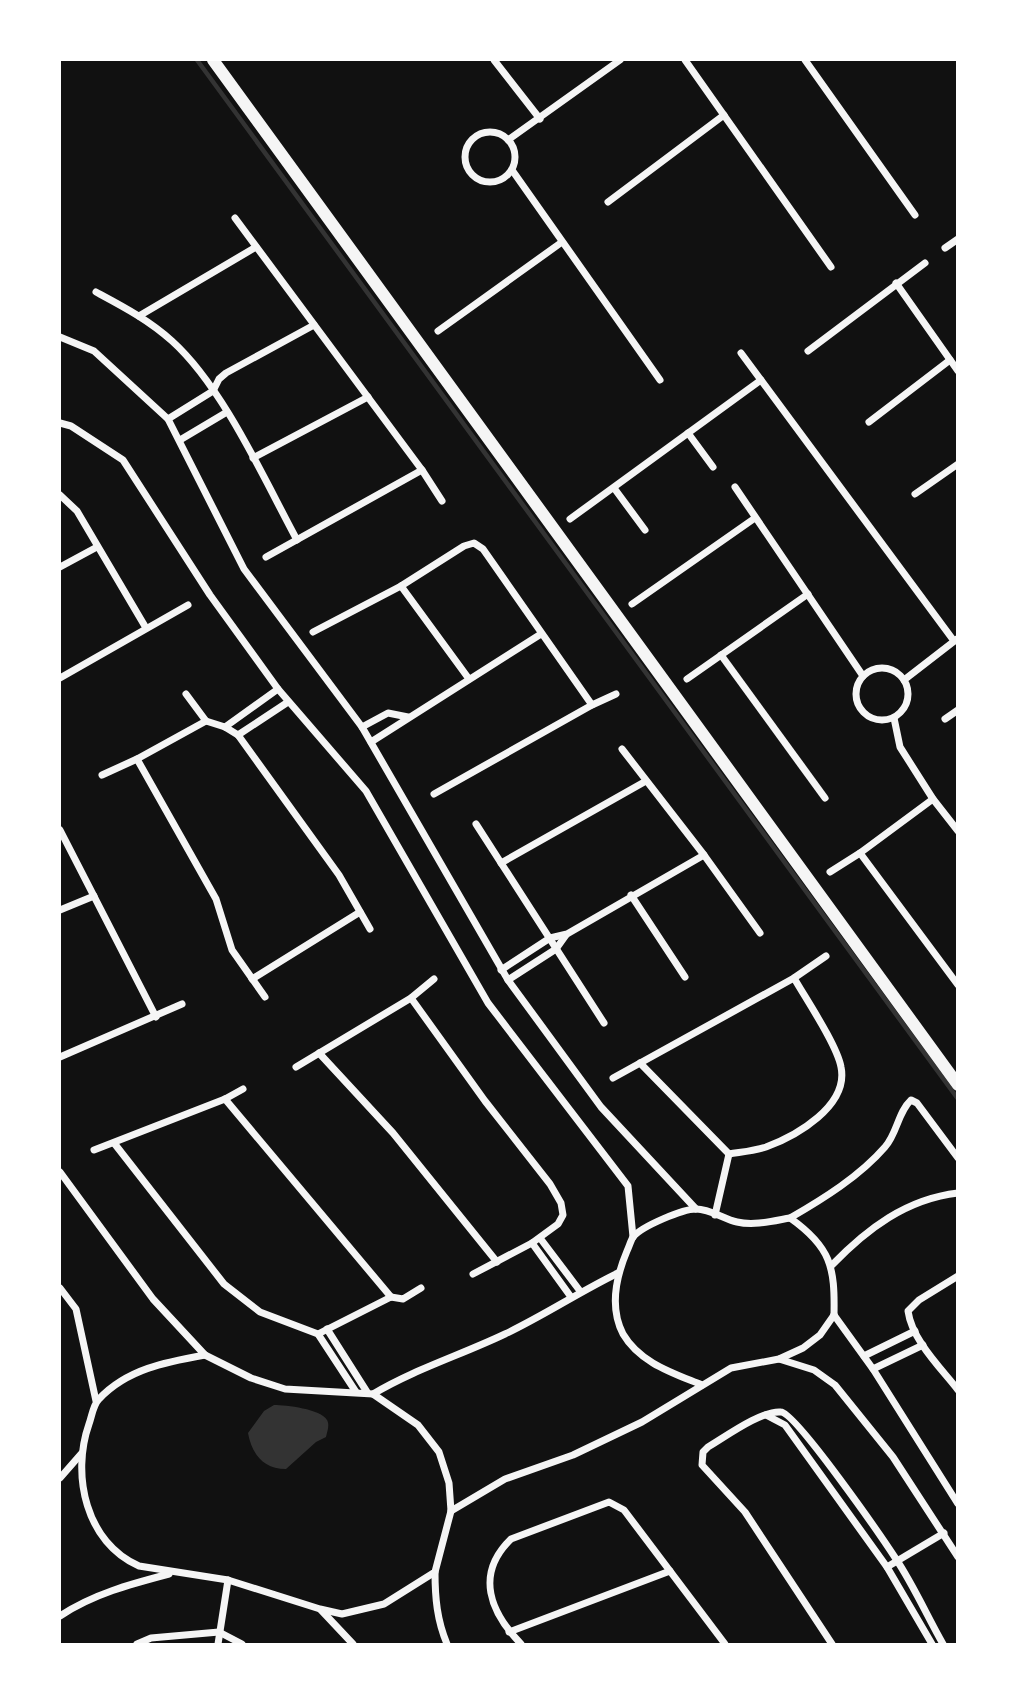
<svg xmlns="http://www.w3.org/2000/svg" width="1017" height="1704" viewBox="0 0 1017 1704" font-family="Karla,sans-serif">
<rect width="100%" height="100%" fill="#111"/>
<!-- water -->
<path fill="#333" d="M274,1405C286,1405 321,1409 327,1420C330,1425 327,1432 326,1437L316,1442L286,1469C263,1469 252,1454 248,1433L264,1411Z"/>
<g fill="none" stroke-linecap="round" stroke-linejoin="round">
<!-- stream -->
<polyline stroke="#333" stroke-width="4.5" points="197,60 958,1099"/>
<!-- minor -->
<g stroke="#f5f5f5" stroke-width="7">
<polyline points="494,60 540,119"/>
<polyline points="685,60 831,267"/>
<polyline points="805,60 915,215"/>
<circle cx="490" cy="157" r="25"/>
<polyline points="508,140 620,60"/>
<polyline points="512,170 660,380"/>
<polyline points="608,202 724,115"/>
<polyline points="235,218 422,470 442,501"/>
<polyline points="945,248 958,239"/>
<polyline points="896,283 958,371"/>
<path d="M96,292C122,306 149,320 172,341C223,387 264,479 297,540"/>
<polyline points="139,316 256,247"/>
<polyline points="438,331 562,242"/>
<polyline points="60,337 94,351 168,419 244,569 362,727 508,980 601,1107 696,1209"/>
<polyline points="808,351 925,263"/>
<polyline points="741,353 954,641"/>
<polyline points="168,419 213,391 219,379 226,373 314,325"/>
<polyline points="869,422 950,360"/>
<polyline points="60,423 71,426 123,460 210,595 278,689 366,791 488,1003 628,1186 633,1237"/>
<polyline points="688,433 713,467"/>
<polyline points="180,440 227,412"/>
<polyline points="253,458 368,397"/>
<polyline points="735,487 863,676"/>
<polyline points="614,488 645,530"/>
<polyline points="915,494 958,464"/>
<polyline points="60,495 77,511 146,628"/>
<polyline points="570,519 761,380"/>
<polyline points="266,557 422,470"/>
<polyline points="60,567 97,547"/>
<polyline points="401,586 469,679"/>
<polyline points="632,604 755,518"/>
<polyline points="313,632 401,586 464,546 474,543 483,549 592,705"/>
<polyline points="721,655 825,798"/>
<circle cx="882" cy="694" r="26"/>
<polyline points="60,678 188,605"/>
<polyline points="687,679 808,594"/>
<polyline points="904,680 957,639"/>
<polyline points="186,694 206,721"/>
<polyline points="894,718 900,747 933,799 958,831"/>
<polyline points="945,719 958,710"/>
<polyline points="225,727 278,689"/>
<polyline points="362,727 388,713 408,717"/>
<polyline points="238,735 288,702"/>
<polyline points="371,742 541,634"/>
<polyline points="622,749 704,855 760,933"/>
<polyline points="137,759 216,899 232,950 265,997"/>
<polyline points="102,775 137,759 206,721 225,727 238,735 339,875 370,929"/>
<polyline points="434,794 592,705 616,694"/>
<polyline points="476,824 604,1023"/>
<polyline points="60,830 156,1017"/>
<polyline points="860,853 958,985"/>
<polyline points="501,863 646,781"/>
<polyline points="830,872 860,853 933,799"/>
<polyline points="631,895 685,977"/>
<polyline points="60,910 94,896"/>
<polyline points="501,970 550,938 567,934 704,855"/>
<polyline points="252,979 360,912"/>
<polyline points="508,980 556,949 566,935"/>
<polyline points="411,998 485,1101 550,1184 561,1203 563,1215 558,1224 532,1243 473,1274"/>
<polyline points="319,1053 393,1133 497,1262"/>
<polyline points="60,1057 182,1004"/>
<polyline points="640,1063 729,1154"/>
<polyline points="296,1067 411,998 434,979"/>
<polyline points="613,1078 794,978 826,956"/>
<polyline points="225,1099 391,1297"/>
<polyline points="114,1143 224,1284 260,1312 318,1334 356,1392"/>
<polyline points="94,1150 225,1099 243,1089"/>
<path d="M729,1154C741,1152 754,1151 766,1147C796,1136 849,1106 841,1067C837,1045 806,999 794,978"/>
<polyline points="60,1172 153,1299 205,1355"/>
<polyline points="715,1215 729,1154"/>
<path d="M790,1218C823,1199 860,1176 885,1147C897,1134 898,1112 911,1100L917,1103L958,1158"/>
<polyline points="540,1238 580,1291"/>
<polyline points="532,1243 571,1297"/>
<path d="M832,1265C867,1229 906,1199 958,1193"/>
<path d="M958,1276L919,1300L908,1311C912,1340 940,1367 958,1390"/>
<polyline points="60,1288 76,1309 96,1401"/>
<polyline points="834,1315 873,1369 958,1504"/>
<polyline points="327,1329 367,1392"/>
<polyline points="318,1334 391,1297 403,1299 421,1288"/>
<path d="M205,1355L251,1378L285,1389L373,1394L418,1425L439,1452L449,1483L451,1511L435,1572L384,1604L342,1614L320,1609L228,1580L139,1566C86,1543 71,1475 89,1424C92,1416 93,1405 99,1399C127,1369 166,1362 205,1355Z"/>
<polyline points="864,1356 915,1331"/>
<polyline points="779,1359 814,1370 835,1385 893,1457 958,1557"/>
<polyline points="873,1369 923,1345"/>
<path d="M702,1385C673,1373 640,1363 623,1334C609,1307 616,1277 627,1251C629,1247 631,1240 633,1237C642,1226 683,1209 696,1209C710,1209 724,1219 737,1222C754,1226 773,1221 790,1218C831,1247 835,1267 834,1315"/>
<path d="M373,1394C415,1369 461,1355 505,1334C543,1316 579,1292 618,1273"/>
<polyline points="766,1415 785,1425 887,1567 932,1644"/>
<polyline points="60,1478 81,1454"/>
<polyline points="451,1511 505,1479 573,1455 642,1422 731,1368 779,1359 803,1348 820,1335 834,1315"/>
<polyline points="887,1567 944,1533"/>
<path d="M435,1572C435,1598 437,1620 447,1644"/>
<polyline points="321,1610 353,1644"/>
<path d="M60,1616C93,1594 131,1584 169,1574"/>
<polyline points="509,1632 670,1571"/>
<polyline points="137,1644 151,1638 219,1632 242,1644"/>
<polyline points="218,1644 228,1580"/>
<path d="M521,1644C490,1612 475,1574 511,1539L609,1502L624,1510L725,1644"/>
<path d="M832,1644L745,1512L702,1465L703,1452L708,1447C725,1437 762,1410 781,1412C796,1413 883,1539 896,1559C914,1586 927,1616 943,1644"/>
</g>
<!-- secondary -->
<polyline stroke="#f5f5f5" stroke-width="12" points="213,60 958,1085"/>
</g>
<!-- border -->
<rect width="1017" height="1704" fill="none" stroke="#ffffff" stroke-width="122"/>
</svg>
